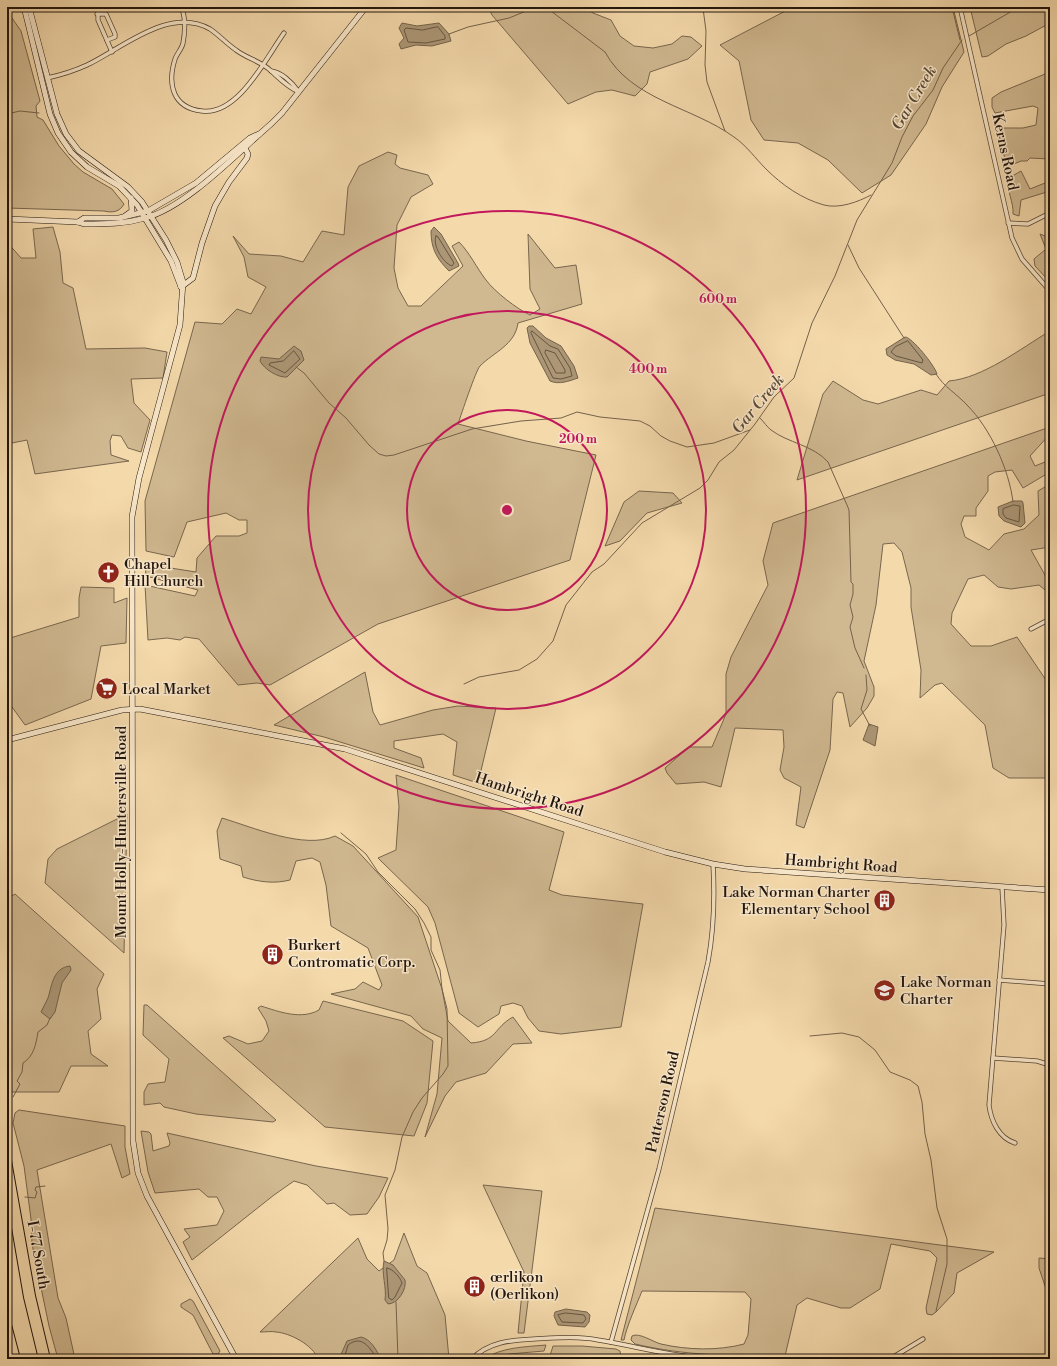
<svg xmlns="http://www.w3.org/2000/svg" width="1057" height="1366" viewBox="0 0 1057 1366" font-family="'Libre Bodoni',serif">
<rect width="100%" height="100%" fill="#f4d9ab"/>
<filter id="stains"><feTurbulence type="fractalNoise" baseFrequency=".005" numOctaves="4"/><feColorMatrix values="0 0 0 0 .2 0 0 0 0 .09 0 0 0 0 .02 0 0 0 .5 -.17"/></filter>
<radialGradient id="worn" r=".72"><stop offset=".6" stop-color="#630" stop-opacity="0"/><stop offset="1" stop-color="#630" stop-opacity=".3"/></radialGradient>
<!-- green -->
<g fill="#d0b890" stroke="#78664e">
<polygon points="488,7 585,7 593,13 611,20 620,36 634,46 653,48 672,44 682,36 691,37 702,46 688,59 650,72 647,84 635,96 612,90 596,92 568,104 492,15"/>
<polygon points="793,7 953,7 964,52 942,87 926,124 891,175 862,193 828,160 798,143 764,140 751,120 739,61 720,45"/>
<polygon points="970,7 1050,7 1050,23 1026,36 1006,44 988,56 982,57"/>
<path d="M12,18L21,31L40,101L36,106L37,117L43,120L59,146L74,164L83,172L112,189L124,204C120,212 112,213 104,211L7,208V19Z"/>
<polygon points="1050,72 1050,159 1030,158 1027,161 1021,161 1007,167 998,132 1000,128 1023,128 1036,125 1038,108 1033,106 995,113 992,107 992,98 1001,92"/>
<path d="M388,152L397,155L395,164L400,168L428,175L433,184L411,197L397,225L394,268L398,288L408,306H421L463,266L452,246L459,242C470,253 476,267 486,280C495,292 517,309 530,315L540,309L530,289L528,234L555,268L576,265L582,304L518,323C515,345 494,352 480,366C476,370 461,415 458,424L526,441L596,455L570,560L378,624L270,685L257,683L238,685L199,639L185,637L180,640L167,638L148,640L145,585L195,596L198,590L146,576L145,564L196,572L197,558L216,536H239L247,533V520H239L226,513L187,522L174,557L146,551L145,501L195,322L222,324L237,309L251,314L266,287L248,277L244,257L233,236L249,254L281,256L303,262L322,231L344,235L348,187L359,166Z"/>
<path d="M1021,171L1030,189L1050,181V191L1021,200L1019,216L1013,214C1014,202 1006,191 1009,178Z"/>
<polygon points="53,227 60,252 63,283 73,288 86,349 145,348 167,352 163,378 131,379 134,403 150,420 141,452 128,448 121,436 112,435 110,441 111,455 129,461 35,474 27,440 7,444 7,242 21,258 36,258 33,229"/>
<polygon points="1040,234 1050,238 1050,256 1046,258 1049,281 1035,266 1034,259 1046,249"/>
<path d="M1050,331V393L797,480L823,394L833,381L863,400L878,404L921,390L937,395L949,381C983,378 1020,349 1050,331Z"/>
<polygon points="1050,427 1050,434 1030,456 1035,466 1050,460 1050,472 1023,488 1012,470 995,472 988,476 988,491 976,508 976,516 964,516 961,524 965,537 989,550 1004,534 1024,529 1039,515 1038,491 1050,484 1050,547 1031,550 1050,584 1050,594 1039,585 1011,589 998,587 984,575 968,579 952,613 951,624 971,646 991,646 1017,637 1050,686 1050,778 1009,778 993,768 985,725 942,683 935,685 920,698 921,670 911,607 911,588 902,552 894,543 883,544 876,605 864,661 874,687 874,696 867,708 850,727 843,693 837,692 833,699 830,750 804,828 796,825 801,787 784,778 780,770 784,747 783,730 735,728 721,787 704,782 676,784 667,773 665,768 689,747 712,747 726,714 726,674 731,657 768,585 763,561 773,523"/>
<polygon points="639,491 673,493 682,503 647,513 620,541 605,546 624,502"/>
<polygon points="81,587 114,588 114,603 127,598 126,643 101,646 91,699 25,725 7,700 7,639 79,617 79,598"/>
<polygon points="365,672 373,712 380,725 433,710 458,706 496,708 478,783 453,775 457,742 443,734 394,741 394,748 421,758 424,768 324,737 274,725"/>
<polygon points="396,775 564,832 549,890 562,895 643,904 621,1027 561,1034 539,1031 528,1018 522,1006 513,1003 501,1006 499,1014 478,1027 459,1013 435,923 428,907 378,858 396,850 399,807"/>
<polygon points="127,814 124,953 45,883 48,859 57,849"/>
<path d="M222,818C252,827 305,850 335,836L353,846L418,917L442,989L448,1021L471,1043C498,1041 493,1028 513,1017L532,1043L513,1044L486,1073L456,1082L445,1096L425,1137L437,1094L442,1038L423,1029L411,1016L331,994L355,989L363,982L379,990L382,985L368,948L331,926L326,885L320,862L312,858L296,861L290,880C274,884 259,882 243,877L241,866L220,859L217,831Z"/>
<polygon points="15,894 104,974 97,989 101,1019 88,1031 91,1054 108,1066 71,1066 59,1092 10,1092 7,1083 7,899"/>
<path d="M323,1001L403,1021L433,1041L427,1103L414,1136L325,1127L223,1038L229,1036L248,1044L262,1041L269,1031L266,1021L258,1008L261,1006C280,1012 301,1020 319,1010Z"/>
<polygon points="144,1005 147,1005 276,1120 273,1122 196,1114 164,1107 160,1103 144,1105 144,1092 148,1084 165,1082 169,1059 143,1035"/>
<polygon points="19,1110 125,1126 125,1147 130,1174 122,1178 111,1144 37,1170 58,1298 66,1318 75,1359 58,1359 49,1326 32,1244 31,1219 24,1166 13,1123 15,1113"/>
<polygon points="141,1131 149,1132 151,1134 153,1151 169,1146 170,1143 167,1133 316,1166 388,1178 379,1197 367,1214 350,1215 334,1203 327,1204 307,1185 294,1181 274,1195 192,1260 183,1242 190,1237 184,1229 217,1225 224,1211 217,1197 208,1197 199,1189 155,1193 148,1172"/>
<polygon points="483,1185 542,1191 524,1333 518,1333 524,1272"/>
<path d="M655,1208L994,1252L957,1273L954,1293L936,1312L932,1315L927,1314L926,1308L937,1258L930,1251L891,1244L880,1289L850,1308H841L807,1298L797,1305L785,1356C733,1356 686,1356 635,1344L631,1340L632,1336C639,1332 653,1342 661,1344C687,1350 718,1351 744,1344L748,1335L751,1299L745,1292L642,1291C636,1306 627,1325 624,1340H621Z"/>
<path d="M404,1233L417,1266L427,1273L445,1315L449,1359H318C313,1345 290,1333 276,1332C271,1331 266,1332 260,1332L358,1238L367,1259L379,1271L394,1260Z"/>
<polygon points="1039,1258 1050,1259 1050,1359 1042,1359 1050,1348 1047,1292 1039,1268"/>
<polygon points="190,1299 193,1301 220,1351 218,1354 213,1354 193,1315 181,1307 181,1304"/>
<path d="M546,1345L544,1351L509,1354L500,1359H483C503,1347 524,1347 546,1345Z"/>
<polygon points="553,1346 582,1346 616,1349 620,1351 621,1358 567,1355 566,1359 549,1359"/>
</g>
<!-- water -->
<g fill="#ac9675" stroke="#74624b">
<polygon points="402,23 417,26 439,23 449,34 451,41 432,46 416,45 401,49 399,44 404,38 399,28"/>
<path d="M434,227L441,234L458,263L459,266L449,271C437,259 431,249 431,231Z"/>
<path d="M529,326H533L546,338L561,346L574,366L578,378C569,381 559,385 550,381L530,343L527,328Z"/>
<path d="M905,337C912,337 935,366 937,374L931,375L914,364L895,360L887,355L886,349Z"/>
<path d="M294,346L301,351L304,360L287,377C278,378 264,369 260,361L261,357L279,359Z"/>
<polygon points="1013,501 1022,501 1023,503 1025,523 1021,527 1004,521 999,516 998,507"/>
<polygon points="869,724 878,727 875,746 863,740"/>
<path d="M70,966L71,970L62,983L55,1012L50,1019L41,1012C43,1007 46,1003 48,998C52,985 53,968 70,966Z"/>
<path d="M384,1261L393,1265L405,1280C407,1289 398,1304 388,1304L385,1300C387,1287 381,1274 384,1261Z"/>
<polygon points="566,1309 587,1312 590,1315 589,1322 585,1327 558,1325 554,1316 555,1312"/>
<path d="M361,1337C371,1339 377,1351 381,1359H339L347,1341Z"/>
</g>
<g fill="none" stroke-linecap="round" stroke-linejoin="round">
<!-- shore -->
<g stroke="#665641" stroke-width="1">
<polygon points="438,27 445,36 445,39 426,43 408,42 404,30 406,28 422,30"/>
<path d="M436,236L438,237L454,263L452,266C443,263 432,245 436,236Z"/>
<polygon points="532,331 550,346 558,349 570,368 572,376 561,379 553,378 531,333"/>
<polygon points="908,341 923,360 922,363 896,356 891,352 895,347"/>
<polygon points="546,350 555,353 565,370 565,373 556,373 545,353"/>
<polygon points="294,351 300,359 285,373 269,365 270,363 283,361"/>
<polygon points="1014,505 1020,506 1019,522 1006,518 1003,514 1003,509"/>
<path d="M387,1268C393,1269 400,1277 402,1283L395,1297L392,1300L389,1298Z"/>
<polygon points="566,1313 584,1315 586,1319 583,1323 562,1322 558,1315"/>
<path d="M344,1359L348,1345C362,1334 370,1348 377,1359"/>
</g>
<!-- stream -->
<g stroke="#74624b" stroke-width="1">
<polyline points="952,7 960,40"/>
<polyline points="703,8 706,31 705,65 707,82 725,131"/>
<path d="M449,34L468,27L509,18L531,9L541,8L551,11L605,52C631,100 693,107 734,137C747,146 755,158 766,169C782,185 802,199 824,205C839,209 858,202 871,195"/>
<polyline points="969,36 1019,7"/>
<polyline points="7,114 20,111 39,113"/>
<polyline points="848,245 859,268 904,338"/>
<polyline points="296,367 304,373 329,403 346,418 369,445 379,454 386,456 394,455 472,429 521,421 561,418 577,412 600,417 640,421 650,426 661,436 670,441 687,447 714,443 750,430"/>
<path d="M936,374C944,387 957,394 967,405C990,428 1009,469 1013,502"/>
<path d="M760,418C764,422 767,427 771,430C788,443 813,445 828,462L847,505L849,510L851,582L853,584V594L850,605L853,617L850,627L855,648L864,668"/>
<polyline points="866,675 867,690 861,709 870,726"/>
<polyline points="464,684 479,677 519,670 537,659 553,641 566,605 592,572 604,564 642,523 700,488 708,480 719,462 734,450 755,424 774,397 794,378 812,323 835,276 857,220 892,163 902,137 913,116 933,90 943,68 962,40"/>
<polyline points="341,833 366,854 378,872 415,909 424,923 431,937 431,950 440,970 442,989 447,1009 448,1066 443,1074 422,1098 413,1112 402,1137 395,1170 385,1195 388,1229 387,1240 383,1253 384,1261"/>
<polyline points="810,1036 842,1033 859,1037 875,1050 890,1072 910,1080 918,1086 922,1102 925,1134 931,1160 937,1208 947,1239 947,1264 936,1311"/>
<path d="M13,1097L20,1084L17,1081L22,1072L23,1063C34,1056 36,1044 38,1032L47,1025L50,1018"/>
<polyline points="25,1197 35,1198 37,1192 35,1190 36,1187 45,1186"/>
<polyline points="396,1302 398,1359"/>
</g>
<defs>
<g id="street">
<polyline points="98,7 98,20 112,52"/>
<path d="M181,7C186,16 185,33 183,43C182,49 177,53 175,59C167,85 173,108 202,111C238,116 266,58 284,33"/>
<polyline points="960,7 1012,238 1022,259 1050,291"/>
<polyline points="97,14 106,14 115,34 115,37 107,40"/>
<path d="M271,71C281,72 292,82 298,91"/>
<path d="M47,78C61,75 74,71 87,65C123,48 168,6 210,29C219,35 227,44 236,50C246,58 260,61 270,70C279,78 287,87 299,92"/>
<polyline points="1008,223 1028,224 1050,213"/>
<polyline points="1031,629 1050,619"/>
<path d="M1002,887L1004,925L989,1105C991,1121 999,1138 1015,1143"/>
<polyline points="999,980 1050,984"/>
<polyline points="993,1058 1037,1061 1050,1065"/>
<path d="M611,1342L659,1169L708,962C714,929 715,898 713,864"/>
<path d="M472,1359C488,1342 511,1340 534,1339C555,1338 577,1336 598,1340C636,1346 673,1357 712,1359"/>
<polyline points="890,1359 923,1339"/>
</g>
<g id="secondary">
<polyline points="24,7 50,114 58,133 71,152 87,167 119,186 137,205 171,261 181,287"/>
<polyline points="29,7 57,114 66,134 79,151 128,187 142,202 166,240 177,262 183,282 180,325 139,478 132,517 133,1141 138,1173 147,1196 236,1359"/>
<polyline points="125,216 132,211 131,198"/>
<path d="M7,219L78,222L84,224C105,224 125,224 145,218C187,207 238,152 271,124L282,113L366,7"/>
<polyline points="78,222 84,218 119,218 148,211 196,183 250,138 259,134"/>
<polyline points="181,287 193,278 202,243 215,206 229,182 247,158 248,154 245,148"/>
<polyline points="7,740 122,710 140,709 345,749 665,852 713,864 745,869 1050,890"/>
</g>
<g id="highway">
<polyline points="7,1155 32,1296 47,1359"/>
<polyline points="7,1181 27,1297 42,1359"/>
<polyline points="7,1321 17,1359"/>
<polyline points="7,1343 12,1359"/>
</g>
</defs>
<!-- street casing -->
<use href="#street" stroke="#564634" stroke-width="5"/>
<!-- secondary casing -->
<use href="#secondary" stroke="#21150d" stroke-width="6"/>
<!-- highway casing -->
<use href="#highway" stroke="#21150d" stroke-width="8"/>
<!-- street -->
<use href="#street" stroke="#f8e6c8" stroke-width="3.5"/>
<!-- secondary -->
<use href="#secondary" stroke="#f8e6c8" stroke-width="5"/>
<!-- highway -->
<use href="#highway" stroke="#f4d9ab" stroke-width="6"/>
</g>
<!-- distance rings -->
<g fill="none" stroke="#c2185b" stroke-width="2">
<circle cx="507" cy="510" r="100"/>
<circle cx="507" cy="510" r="199"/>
<circle cx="507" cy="510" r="299"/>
</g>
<!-- icons -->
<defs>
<symbol id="church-disc" viewBox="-11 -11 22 22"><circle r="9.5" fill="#8f2418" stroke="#f8e6c8"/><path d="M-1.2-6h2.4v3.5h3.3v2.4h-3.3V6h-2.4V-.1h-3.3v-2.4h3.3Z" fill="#fff"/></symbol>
<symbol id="supermarket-disc" viewBox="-11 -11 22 22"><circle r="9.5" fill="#8f2418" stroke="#f8e6c8"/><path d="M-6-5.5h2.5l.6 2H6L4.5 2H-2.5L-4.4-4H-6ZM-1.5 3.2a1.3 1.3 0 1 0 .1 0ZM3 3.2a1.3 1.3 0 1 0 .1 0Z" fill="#fff"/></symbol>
<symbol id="building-disc" viewBox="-11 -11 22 22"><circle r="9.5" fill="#8f2418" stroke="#f8e6c8"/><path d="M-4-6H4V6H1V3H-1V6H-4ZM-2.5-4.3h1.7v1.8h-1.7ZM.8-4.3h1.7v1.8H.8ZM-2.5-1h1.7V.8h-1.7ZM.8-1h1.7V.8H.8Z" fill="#fff"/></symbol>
<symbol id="school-disc" viewBox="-11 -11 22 22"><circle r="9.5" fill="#8f2418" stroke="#f8e6c8"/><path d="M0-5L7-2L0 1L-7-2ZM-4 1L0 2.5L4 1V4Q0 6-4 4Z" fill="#fff"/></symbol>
</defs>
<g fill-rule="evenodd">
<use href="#church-disc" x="96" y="560" width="25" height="25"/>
<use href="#supermarket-disc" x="94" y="676" width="25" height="25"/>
<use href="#building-disc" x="872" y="888" width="25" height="25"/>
<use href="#building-disc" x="260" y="942" width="25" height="25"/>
<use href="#school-disc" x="872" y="978" width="25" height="25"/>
<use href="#building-disc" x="462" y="1274" width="25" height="25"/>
</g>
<g text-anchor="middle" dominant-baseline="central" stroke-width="3" stroke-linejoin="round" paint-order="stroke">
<!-- street labels -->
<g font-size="15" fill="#21150d" stroke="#f8e6c8">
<text transform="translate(1005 152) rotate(78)">Kerns Road</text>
<text transform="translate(529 795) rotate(18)">Hambright Road</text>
<text transform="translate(121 832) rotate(-90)">Mount Holly-Huntersville Road</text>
<text transform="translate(841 864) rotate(4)">Hambright Road</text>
<text transform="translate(663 1102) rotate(-77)">Patterson Road</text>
<text transform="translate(38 1255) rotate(80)">I-77 South</text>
</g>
<!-- poi labels -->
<g font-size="15" fill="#21150d" stroke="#f8e6c8" text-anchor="start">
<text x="124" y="564">Chapel<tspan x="124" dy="17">Hill Church</tspan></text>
<text x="122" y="689">Local Market</text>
<text x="870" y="892" text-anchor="end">Lake Norman Charter<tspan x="870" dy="17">Elementary School</tspan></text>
<text x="288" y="945">Burkert<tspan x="288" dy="17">Contromatic Corp.</tspan></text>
<text x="900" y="982">Lake Norman<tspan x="900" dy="17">Charter</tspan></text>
<text x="490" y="1277">œrlikon<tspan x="490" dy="17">(Oerlikon)</tspan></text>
</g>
<!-- water labels -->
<g font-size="16" font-style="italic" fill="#594937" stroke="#f8e6c8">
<text transform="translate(914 98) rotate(-59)">Gar Creek</text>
<text transform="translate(758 404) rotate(-50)">Gar Creek</text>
</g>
</g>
<circle cx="507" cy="510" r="6" fill="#c2185b" stroke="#f8e6c8" stroke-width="2"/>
<g font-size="12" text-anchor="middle" font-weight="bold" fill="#c2185b" stroke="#f8e6c8" stroke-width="3" stroke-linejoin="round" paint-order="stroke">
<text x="718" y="303">600 m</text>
<text x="648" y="373">400 m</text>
<text x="578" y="443">200 m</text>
</g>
<!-- margin -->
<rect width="1057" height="1366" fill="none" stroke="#f4d9ab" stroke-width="24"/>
<rect x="8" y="8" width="1041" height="1350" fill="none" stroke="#21150d" stroke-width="2"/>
<rect x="12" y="12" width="1033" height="1342" fill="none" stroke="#21150d"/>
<rect width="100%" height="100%" filter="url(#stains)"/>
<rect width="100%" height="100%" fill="url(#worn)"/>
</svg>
